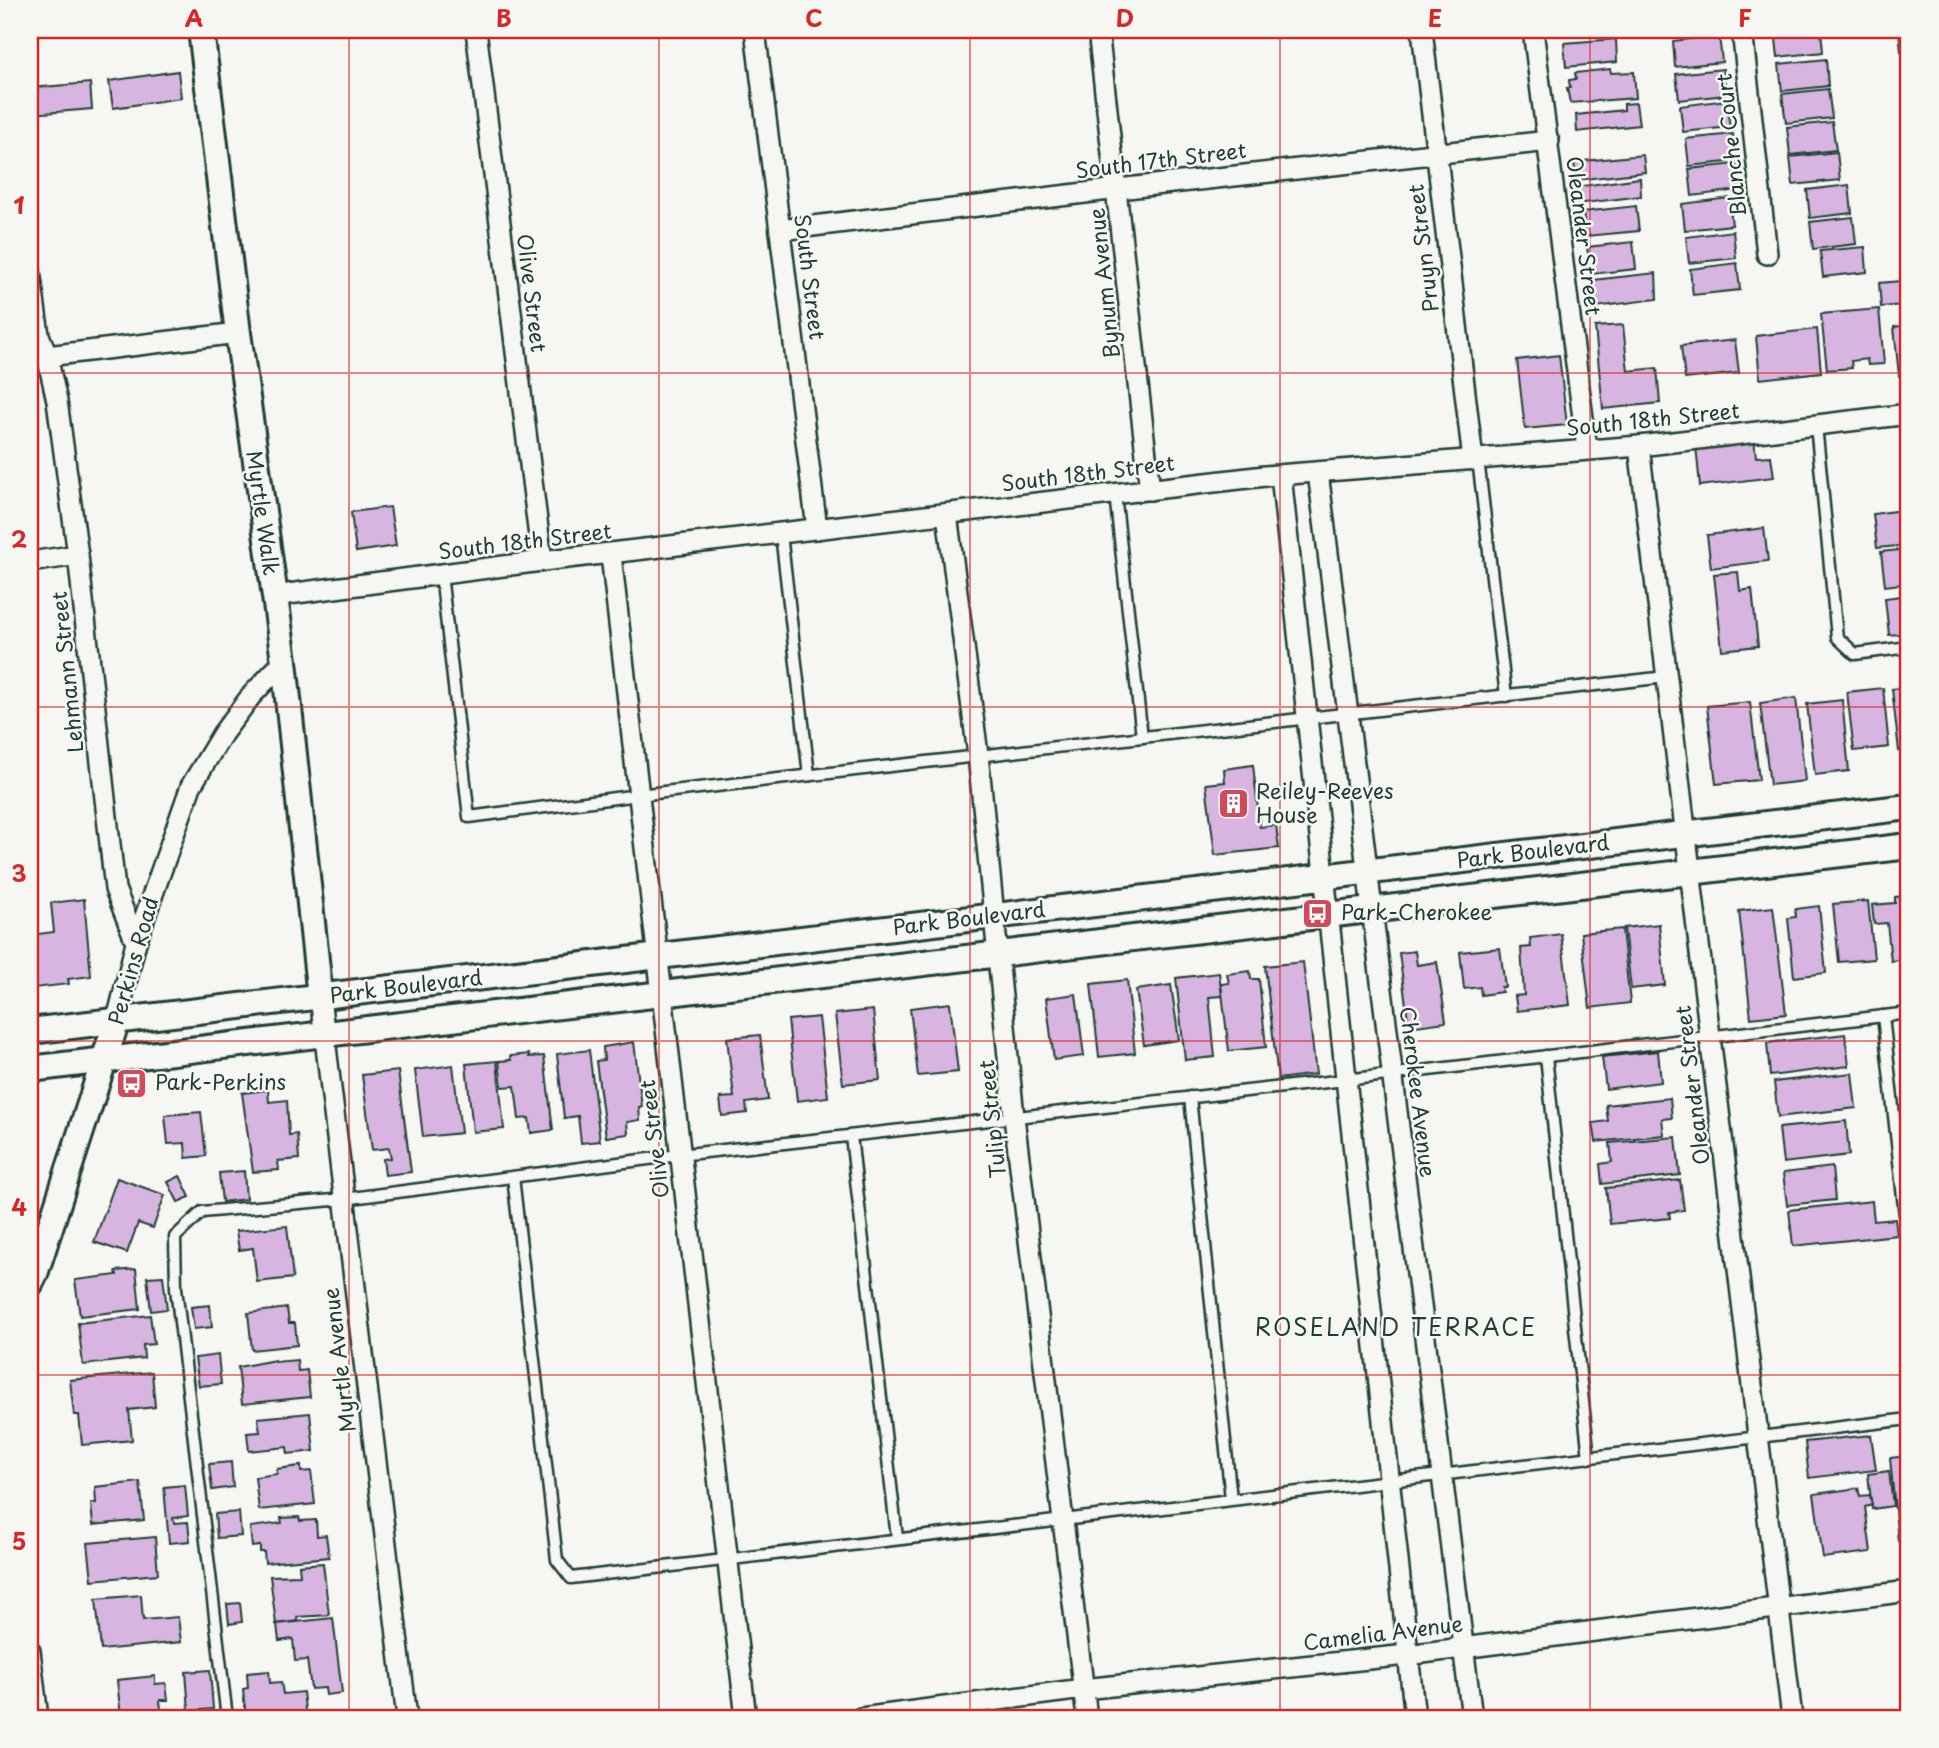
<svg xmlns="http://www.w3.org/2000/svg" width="1939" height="1748" viewBox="0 0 1939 1748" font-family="'Playpen Sans',sans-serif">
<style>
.building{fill:#d7b5e0;stroke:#1f3d34;stroke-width:2}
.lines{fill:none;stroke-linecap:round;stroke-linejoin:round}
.service-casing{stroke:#1f3d34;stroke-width:15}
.minor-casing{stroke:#1f3d34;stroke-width:24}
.tertiary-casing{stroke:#1f3d34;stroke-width:30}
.service{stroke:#f6f6f2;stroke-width:10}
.minor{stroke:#f6f6f2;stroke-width:19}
.tertiary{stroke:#f6f6f2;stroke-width:24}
.grid{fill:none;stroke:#d62828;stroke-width:2;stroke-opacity:0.55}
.labels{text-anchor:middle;stroke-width:5;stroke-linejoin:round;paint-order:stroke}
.street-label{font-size:21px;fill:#1f3d34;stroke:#f6f6f2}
.poi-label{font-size:21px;fill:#1f3d34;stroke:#f6f6f2;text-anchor:start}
.neighbourhood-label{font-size:23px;letter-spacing:2px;fill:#1f3d34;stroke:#f6f6f2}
.neatline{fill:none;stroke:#d62828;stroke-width:2.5}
.grid-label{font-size:23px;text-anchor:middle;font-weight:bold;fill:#d62828}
</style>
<rect width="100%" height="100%" fill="#f6f6f2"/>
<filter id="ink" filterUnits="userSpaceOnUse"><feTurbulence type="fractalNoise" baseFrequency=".0143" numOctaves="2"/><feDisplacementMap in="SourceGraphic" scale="14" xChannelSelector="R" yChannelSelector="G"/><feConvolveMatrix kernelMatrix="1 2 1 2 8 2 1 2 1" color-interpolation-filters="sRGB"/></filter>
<g filter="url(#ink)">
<g class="building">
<polygon points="1672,30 1719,30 1720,31 1673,36"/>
<polygon points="1775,30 1821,30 1823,52 1778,57"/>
<polygon points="1899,30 1909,30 1909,51 1901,52"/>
<polygon points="1719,35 1722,62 1675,67 1673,41"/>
<polygon points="1616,39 1617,62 1566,67 1564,43"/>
<polygon points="1826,59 1828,86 1782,91 1779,64"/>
<polygon points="1610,69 1611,73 1634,72 1636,98 1570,103 1567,88 1570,88 1569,80 1576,79 1575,73"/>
<polygon points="1723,69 1726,95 1679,100 1676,74"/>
<polygon points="178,71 181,98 113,108 109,81"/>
<polygon points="90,83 92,109 32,114 30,88"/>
<polygon points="1909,85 1909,115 1907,115 1904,86"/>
<polygon points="1828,89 1832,118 1786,123 1782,94"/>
<polygon points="1726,100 1730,127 1683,132 1680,106"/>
<polygon points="1636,103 1639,125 1577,132 1576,115 1624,110 1624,104"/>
<polygon points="1832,122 1836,150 1790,155 1787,127"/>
<polygon points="1733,134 1736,161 1689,166 1686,139"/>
<polygon points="1837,152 1840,180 1793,185 1790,157"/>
<polygon points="1643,155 1645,172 1576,180 1574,162"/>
<polygon points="1736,164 1739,190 1692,196 1689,169"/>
<polygon points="1640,178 1641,196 1577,204 1575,187"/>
<polygon points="1849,185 1852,213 1810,218 1807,190"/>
<polygon points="1729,198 1732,225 1685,230 1682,204"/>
<polygon points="1636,206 1639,231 1586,236 1583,212"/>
<polygon points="1853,217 1856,244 1813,249 1810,222"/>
<polygon points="1733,231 1736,258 1689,263 1686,237"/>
<polygon points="1633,242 1636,269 1591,274 1587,247"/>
<polygon points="1865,247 1867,272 1823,277 1820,251"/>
<polygon points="1737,263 1740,290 1693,295 1690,269"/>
<polygon points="1656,273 1657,299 1596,307 1593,280"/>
<polygon points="1901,281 1903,305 1881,307 1879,283"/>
<polygon points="1879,309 1884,364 1868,365 1867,359 1851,361 1852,368 1827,370 1821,314"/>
<polygon points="1623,325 1628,371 1657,368 1660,403 1603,409 1595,327"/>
<polygon points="1909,325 1909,375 1899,376 1894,327"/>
<polygon points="1817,329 1821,372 1760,379 1756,336"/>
<polygon points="1735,340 1739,373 1685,379 1681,346"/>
<polygon points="1559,355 1567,425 1525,429 1517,360"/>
<polygon points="1754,439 1756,457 1771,456 1774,477 1700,486 1696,446"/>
<polygon points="390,507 396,546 356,552 351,512"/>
<polygon points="1909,509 1909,545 1877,548 1873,514"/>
<polygon points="1764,528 1768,561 1711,568 1707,535"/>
<polygon points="1909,549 1909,583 1885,586 1881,552"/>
<polygon points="1738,572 1740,591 1752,589 1758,646 1722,650 1714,574"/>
<polygon points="1909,595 1909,633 1889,635 1885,598"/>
<polygon points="1909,687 1909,749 1899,751 1892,689"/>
<polygon points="1883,688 1889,747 1854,751 1847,692"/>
<polygon points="1796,698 1805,781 1770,785 1760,703"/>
<polygon points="1842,700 1849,771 1815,775 1807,704"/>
<polygon points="1750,702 1759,780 1716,784 1707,706"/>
<polygon points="1253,765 1260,827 1276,825 1279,848 1215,855 1206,784 1225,782 1224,769"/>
<polygon points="1906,896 1906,899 1909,899 1909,959 1891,961 1887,923 1874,924 1872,905 1895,903 1895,897"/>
<polygon points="84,899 91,976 68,979 69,984 34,988 30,935 54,932 51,903"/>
<polygon points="1868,901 1874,959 1839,962 1833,904"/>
<polygon points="1819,906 1826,973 1794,977 1788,918 1796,917 1795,909"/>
<polygon points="1773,907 1786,1014 1751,1018 1739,911"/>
<polygon points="1659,924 1665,985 1631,989 1624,928"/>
<polygon points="1622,929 1630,1003 1590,1008 1581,933"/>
<polygon points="1561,934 1570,1005 1517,1011 1515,996 1524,995 1521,948 1531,947 1530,938"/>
<polygon points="1500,948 1505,987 1501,987 1502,992 1481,995 1480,987 1464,989 1460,952"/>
<polygon points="1415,951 1417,965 1437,962 1446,1022 1409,1027 1399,953"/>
<polygon points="1303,962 1316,1074 1278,1079 1265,966"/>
<polygon points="1250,971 1251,979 1259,979 1266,1047 1229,1051 1221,984 1229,983 1227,974"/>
<polygon points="1219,973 1222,996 1209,997 1215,1057 1185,1060 1176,978"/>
<polygon points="1127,980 1135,1053 1099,1057 1091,984"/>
<polygon points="1171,985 1179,1040 1144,1045 1136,990"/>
<polygon points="1076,994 1084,1056 1054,1060 1046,998"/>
<polygon points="950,1003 958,1072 918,1076 910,1008"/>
<polygon points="873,1010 880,1080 843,1084 835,1014"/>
<polygon points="819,1017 828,1097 797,1101 788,1020"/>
<polygon points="1845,1034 1849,1066 1770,1076 1767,1043"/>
<polygon points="760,1035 768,1100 746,1103 747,1113 722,1116 720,1098 734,1097 727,1038"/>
<polygon points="634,1042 642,1107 639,1107 640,1120 627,1122 628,1134 606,1137 596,1061 604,1060 603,1047"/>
<polygon points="589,1050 600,1141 581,1143 578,1116 564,1118 557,1054"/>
<polygon points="1658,1051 1661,1082 1606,1089 1602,1057"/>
<polygon points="529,1054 529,1057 544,1056 553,1130 531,1133 529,1118 519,1119 515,1086 502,1087 499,1061 511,1060 510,1056"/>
<polygon points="497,1061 504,1129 473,1132 466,1064"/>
<polygon points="453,1065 461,1133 423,1137 415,1070"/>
<polygon points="398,1071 411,1172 385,1175 383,1159 391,1158 389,1148 372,1150 362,1075"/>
<polygon points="1852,1073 1856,1108 1778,1117 1774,1082"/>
<polygon points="268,1090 269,1102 287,1100 289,1135 297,1134 299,1159 278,1161 279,1170 253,1172 242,1093"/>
<polygon points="1670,1098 1672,1118 1662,1119 1664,1135 1596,1142 1593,1123 1608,1121 1606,1105"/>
<polygon points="33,1112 37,1157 30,1157 30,1113"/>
<polygon points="201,1112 206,1156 186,1158 185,1143 168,1144 165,1115"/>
<polygon points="1846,1121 1849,1155 1783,1163 1779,1128"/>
<polygon points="1676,1137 1680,1175 1602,1184 1600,1164 1612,1162 1610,1143"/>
<polygon points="1832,1167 1835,1200 1787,1205 1783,1173"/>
<polygon points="244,1171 246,1199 222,1202 219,1173"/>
<polygon points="180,1176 190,1197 178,1202 168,1182"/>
<polygon points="117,1178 165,1195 153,1228 138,1223 127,1253 94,1242"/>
<polygon points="1680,1180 1684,1210 1669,1212 1670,1218 1610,1224 1606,1188"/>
<polygon points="1872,1201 1874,1221 1895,1219 1897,1235 1793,1246 1789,1210"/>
<polygon points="287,1226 293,1278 257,1282 253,1248 239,1250 236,1231"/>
<polygon points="136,1269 140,1309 80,1316 75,1280 117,1275 116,1271"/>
<polygon points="163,1276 167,1309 151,1311 147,1277"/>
<polygon points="210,1305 212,1327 194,1329 191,1307"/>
<polygon points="287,1308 289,1323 295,1323 297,1345 252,1350 248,1313"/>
<polygon points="150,1315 154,1344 143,1345 144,1358 83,1365 78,1323"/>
<polygon points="218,1355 221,1384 199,1386 195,1358"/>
<polygon points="275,1360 275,1362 297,1360 298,1371 307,1370 310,1397 242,1404 238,1367"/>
<polygon points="152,1372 155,1407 129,1410 132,1440 82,1445 79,1415 74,1415 70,1380"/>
<polygon points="310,1413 314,1451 288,1454 287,1447 249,1451 247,1433 260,1432 258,1418"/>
<polygon points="1871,1435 1876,1470 1809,1478 1805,1442"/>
<polygon points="1908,1456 1909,1540 1898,1541 1890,1458"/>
<polygon points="231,1462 233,1487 212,1490 209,1464"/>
<polygon points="301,1466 301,1472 311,1471 315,1504 259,1510 255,1477 277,1474 277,1469"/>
<polygon points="1889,1471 1893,1506 1872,1509 1868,1474"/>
<polygon points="140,1482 144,1520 93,1525 91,1503 96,1503 95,1487"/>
<polygon points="185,1485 188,1516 173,1518 174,1523 188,1522 190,1541 169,1543 164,1487"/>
<polygon points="1858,1488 1860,1496 1870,1495 1872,1505 1865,1507 1871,1552 1823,1558 1814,1494"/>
<polygon points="239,1512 241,1536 217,1538 215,1514"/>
<polygon points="299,1517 300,1521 316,1520 317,1536 326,1535 329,1557 265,1563 264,1552 260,1552 260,1546 252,1547 250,1527 282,1523 281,1518"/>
<polygon points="155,1537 158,1574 92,1580 88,1543"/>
<polygon points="323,1563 329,1615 297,1617 298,1621 276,1624 270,1576 300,1575 299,1565"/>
<polygon points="141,1595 143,1620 178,1617 181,1642 101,1650 96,1599"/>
<polygon points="240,1603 242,1622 229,1624 227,1604"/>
<polygon points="333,1618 342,1693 326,1695 325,1688 311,1689 307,1660 295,1661 293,1639 279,1641 277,1624"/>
<polygon points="210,1670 213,1709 189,1711 186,1672"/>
<polygon points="269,1671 270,1683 281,1682 283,1694 303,1692 306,1718 246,1718 243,1689 248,1688 247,1673"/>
<polygon points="155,1676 155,1684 166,1683 168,1700 160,1700 162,1718 121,1718 117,1680"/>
</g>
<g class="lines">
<defs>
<g id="service">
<polyline points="1816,425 1837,637 1855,654 1909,647"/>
<polyline points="1478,459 1506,696"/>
<polyline points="1115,494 1142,737"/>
<polyline points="781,534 809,775"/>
<polyline points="441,574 469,817 638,795 1666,677"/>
<polyline points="1883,1016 1909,1252"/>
<polyline points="1546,1056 1589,1458"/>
<polyline points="1190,1097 1231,1499"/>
<polyline points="851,1136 897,1538"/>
<path d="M513 1177 557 1560 571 1578C1017 1524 1463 1475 1909 1419"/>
<polyline points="227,1718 176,1288 175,1237 202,1212 344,1199 679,1155 1345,1080 1909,1013"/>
</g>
<g id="minor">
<polyline points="476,30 542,561"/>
<polyline points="755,30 817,529"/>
<polyline points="1098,30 1150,490"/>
<polyline points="1422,30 1473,460"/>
<polyline points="1533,30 1587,449"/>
<polyline points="1742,30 1767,254"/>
<polyline points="780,230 1118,189 1549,141"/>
<polyline points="30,271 39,335 47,356 57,401 78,555 115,889 136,942"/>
<polyline points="47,356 238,333"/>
<polyline points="1639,446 1792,1718"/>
<polyline points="1318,472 1472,1718"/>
<polyline points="1281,475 1415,1718"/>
<polyline points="947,514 978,755 1014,1117 1087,1718"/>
<polyline points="611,555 746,1718"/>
<polyline points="30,562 78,555"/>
<polyline points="273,596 542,561 1265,476 1639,446 1909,414"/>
<polyline points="320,997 407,1718"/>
<polyline points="117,1020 136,942 191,786 223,733 251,696 284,661"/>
<polyline points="30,1651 38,1718"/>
<polyline points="861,1718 1083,1689 1407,1655 1909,1591"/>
</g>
<g id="tertiary">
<polyline points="201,30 238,333 284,661 320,997"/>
<polyline points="30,1031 1909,807"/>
<polyline points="30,1069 1909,846"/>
<polyline points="30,1284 35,1274 117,1020"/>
</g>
</defs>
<use href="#service" class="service-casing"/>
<use href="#minor" class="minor-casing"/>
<use href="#tertiary" class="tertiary-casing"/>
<use href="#service" class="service"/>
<use href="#minor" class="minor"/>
<use href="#tertiary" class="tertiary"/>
</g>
</g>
<path class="grid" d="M349 30V1718M659 30V1718M970 30V1718M1280 30V1718M1590 30V1718M30 373H1909M30 707H1909M30 1041H1909M30 1375H1909"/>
<defs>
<symbol id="building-square" viewBox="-11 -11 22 22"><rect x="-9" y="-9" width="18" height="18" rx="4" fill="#d1495b" stroke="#f6f6f2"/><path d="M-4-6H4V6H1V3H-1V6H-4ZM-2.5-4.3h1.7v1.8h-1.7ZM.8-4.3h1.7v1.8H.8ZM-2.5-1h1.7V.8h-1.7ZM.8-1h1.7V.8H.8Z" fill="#fff"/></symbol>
<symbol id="bus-square" viewBox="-11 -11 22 22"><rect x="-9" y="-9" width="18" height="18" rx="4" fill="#d1495b" stroke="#f6f6f2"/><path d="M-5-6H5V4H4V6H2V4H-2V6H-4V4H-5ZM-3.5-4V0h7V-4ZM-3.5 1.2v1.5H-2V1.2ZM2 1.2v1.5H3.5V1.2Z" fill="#fff"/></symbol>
</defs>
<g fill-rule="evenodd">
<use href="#building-square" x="1216" y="786" width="35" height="35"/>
<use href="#bus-square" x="1300" y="896" width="35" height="35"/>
<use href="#bus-square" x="114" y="1066" width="35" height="35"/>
</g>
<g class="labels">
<g class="street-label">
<text transform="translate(1732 145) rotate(-96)" y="7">Blanche Court</text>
<text transform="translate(1161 161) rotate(-7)" y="7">South 17th Street</text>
<text transform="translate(1583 236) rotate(83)" y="7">Oleander Street</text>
<text transform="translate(1424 248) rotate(-97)" y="7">Pruyn Street</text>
<text transform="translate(809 277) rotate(83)" y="7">South Street</text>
<text transform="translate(1105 283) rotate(-96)" y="7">Bynum Avenue</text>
<text transform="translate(531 293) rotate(83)" y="7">Olive Street</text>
<text transform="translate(1653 420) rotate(-6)" y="7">South 18th Street</text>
<text transform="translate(1088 474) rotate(-7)" y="7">South 18th Street</text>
<text transform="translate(262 513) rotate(82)" y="7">Myrtle Walk</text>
<text transform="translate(525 542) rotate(-7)" y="7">South 18th Street</text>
<text transform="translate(68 672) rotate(-96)" y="7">Lehmann Street</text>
<text transform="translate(1533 852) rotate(-7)" y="7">Park Boulevard</text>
<text transform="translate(969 919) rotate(-7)" y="7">Park Boulevard</text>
<text transform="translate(134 961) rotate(-74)" y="7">Perkins Road</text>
<text transform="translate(406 987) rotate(-7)" y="7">Park Boulevard</text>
<text transform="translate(1693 1085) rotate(-97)" y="7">Oleander Street</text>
<text transform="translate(1417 1092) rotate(83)" y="7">Cherokee Avenue</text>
<text transform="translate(993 1119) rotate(-96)" y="7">Tulip Street</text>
<text transform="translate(655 1139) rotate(-97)" y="7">Olive Street</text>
<text transform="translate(340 1360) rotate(-97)" y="7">Myrtle Avenue</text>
<text transform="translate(1383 1634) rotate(-7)" y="7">Camelia Avenue</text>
</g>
<g class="poi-label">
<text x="1256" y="799">Reiley-Reeves<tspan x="1256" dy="24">House</tspan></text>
<text x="1341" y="920">Park-Cherokee</text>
<text x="155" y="1090">Park-Perkins</text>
</g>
<g class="neighbourhood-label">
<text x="1396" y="1336">ROSELAND TERRACE</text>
</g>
</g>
<rect width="1939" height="1748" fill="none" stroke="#f6f6f2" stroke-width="77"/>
<rect x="38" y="38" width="1862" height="1672" class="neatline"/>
<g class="grid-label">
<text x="194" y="27">A</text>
<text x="504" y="27">B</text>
<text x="814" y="27">C</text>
<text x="1125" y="27">D</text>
<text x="1435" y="27">E</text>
<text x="1745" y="27">F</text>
<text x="19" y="214">1</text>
<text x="19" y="548">2</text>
<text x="19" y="882">3</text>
<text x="19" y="1216">4</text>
<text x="19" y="1550">5</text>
</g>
</svg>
